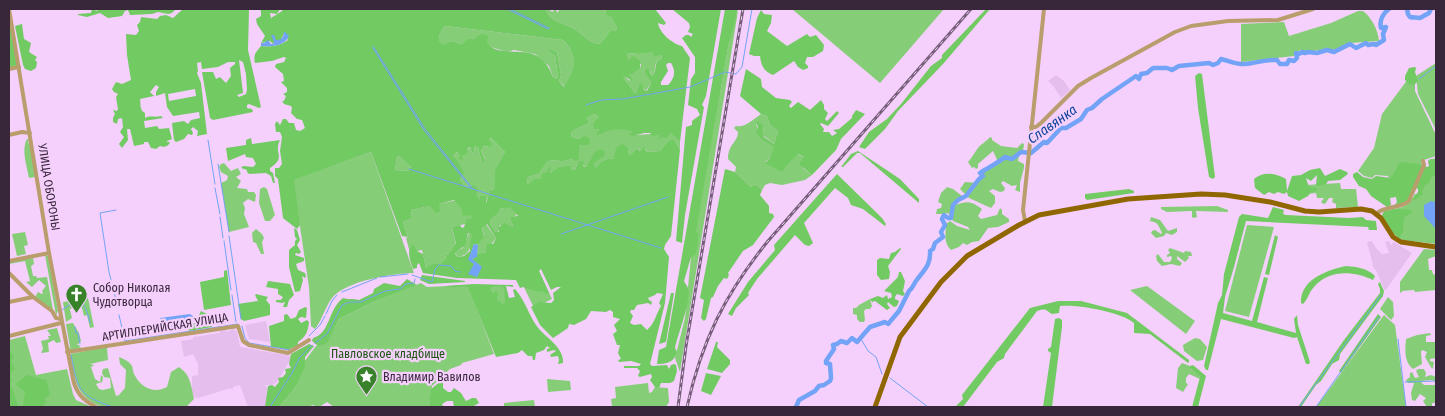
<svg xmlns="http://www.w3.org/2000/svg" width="1445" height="416" viewBox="0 0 1445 416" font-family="'Fira Sans Condensed',sans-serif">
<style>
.built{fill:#e5beed}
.green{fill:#85ce77}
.forest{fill:#72ca62;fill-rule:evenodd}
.water{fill:#73a3f6}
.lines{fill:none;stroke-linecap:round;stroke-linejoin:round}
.stream{stroke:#73a3f6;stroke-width:1}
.river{stroke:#73a3f6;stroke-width:4.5}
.minor{stroke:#ba9d6c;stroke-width:4}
.major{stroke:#906600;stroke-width:5}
.rail-casing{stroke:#765e7a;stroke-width:3}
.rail{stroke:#f5d0fc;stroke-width:1;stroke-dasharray:4;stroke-linecap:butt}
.labels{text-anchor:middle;stroke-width:4.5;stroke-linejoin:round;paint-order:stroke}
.street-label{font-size:12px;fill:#38263b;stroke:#f5d0fc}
.poi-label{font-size:12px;fill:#38263b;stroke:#f5d0fc;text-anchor:start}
.park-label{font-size:12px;fill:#1b550f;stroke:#f5d0fc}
.water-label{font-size:14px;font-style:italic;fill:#0e439c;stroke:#f5d0fc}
</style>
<rect width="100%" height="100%" fill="#f5d0fc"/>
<g class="built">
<polygon points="1056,75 1064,81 1070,90 1061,98 1054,87 1048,81"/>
<polygon points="1372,241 1376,248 1382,254 1389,253 1385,242 1389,241 1391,245 1394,242 1412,253 1385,291 1376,270 1374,269 1367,242"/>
<polygon points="266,321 270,342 249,339 245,325"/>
<polygon points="234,328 235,331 237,331 240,347 291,356 290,360 292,362 289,362 277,382 272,385 264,385 267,387 266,406 264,407 248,407 240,385 233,387 233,389 232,390 231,388 198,398 194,397 191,391 192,387 192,376 198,375 198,364 193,354 184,357 181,341 193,339 193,337 220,333 220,331 225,329 227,332"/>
</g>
<g class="green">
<path d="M545 9H549L552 12 555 9 557 11V13L560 9H606L605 15 612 16 617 28 615 31H610L600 44C586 42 584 34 573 28 562 23 550 21 545 9Z"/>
<polygon points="792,9 944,9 880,83"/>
<path d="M738 11 680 372 675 358 685 318 691 257 728 48C732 36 732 23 738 11Z"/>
<path d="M1358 11H1363C1372 18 1378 30 1379 41L1351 43 1333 50 1326 49 1307 52 1302 50 1295 52 1294 56 1241 62V24L1284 22 1289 36 1331 23Z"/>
<path d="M445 26 563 40C580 57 574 68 565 87L559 81 561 75 557 52 550 49 555 55 558 77 556 79 553 77 549 66 535 54 514 50 507 52 491 47 477 37 462 44 452 41 444 46C435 41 440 32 445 26Z"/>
<path d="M650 51 661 55 662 58 660 60 657 61C654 66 656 72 652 76L650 71 645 70 644 72C646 77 649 78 651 83L646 91 643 88 635 93 623 77H625L630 81 629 74H633L640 69 641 64 629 60 627 55 629 53 639 54Z"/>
<polygon points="1436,63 1436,130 1418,94 1416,76"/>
<polygon points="1411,75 1415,79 1415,91 1436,135 1436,156 1421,161 1422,165 1414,185 1389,182 1388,176 1375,175 1372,178 1364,176 1358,171 1374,148 1382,114"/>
<path d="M594 114 599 117 600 129 599 135C604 129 623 128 630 130 632 131 634 133 635 135L666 133 662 137 670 133 680 142V150L675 141 667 142 660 151 647 152 646 149 641 151 637 148 630 155 628 151 630 149 625 147 614 158C606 159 601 161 596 167H593V155L586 167 578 162 575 170 571 169 572 167 551 173 547 172 541 179 528 184 527 183 528 177 539 174 548 161 557 160 561 162 572 159 578 154 579 145 581 144 580 139 572 137 571 133 574 130 589 123 587 118Z"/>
<path d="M761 114 767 116 770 125 778 131 774 144 764 136 763 125 756 124 762 140 775 147 770 158 765 162C781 163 787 167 797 154L804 157 803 168 812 175 805 180 782 185 770 183 765 185 762 190 755 184 751 187 735 172 736 167 728 159C728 144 738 142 738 132L734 128 736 126C745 128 754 119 761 114Z"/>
<path d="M990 137 992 138V140L1001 146 1017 148 1022 143 1024 144 1023 152 1019 155 1018 161 1024 164V168L1020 183V192L1015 190 1017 185 1012 186 1003 181 1001 183 1005 188 1004 191 1000 192 993 189 989 191 995 196V203L991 208 969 198 960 189 965 182 977 183 981 175V171C985 166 992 166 998 162L993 151 978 164V168L976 169 974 167 972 168 968 162C972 158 974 153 978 148 981 144 986 142 990 137Z"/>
<polygon points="491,138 505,152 495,169 495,189 492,189 485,203 481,198 479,199 470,187 464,185 460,180 463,175 453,156 457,152 462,156 470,147 473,154 475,153 474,147 475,146 478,148 482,162 485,159 481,150 482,146 490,147 489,139"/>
<path d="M27 139H29L28 143 30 144 35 177 29 178C27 166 21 150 27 139Z"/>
<path d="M371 152 414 273C394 273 345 281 332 298 325 307 322 320 315 329L311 326 309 287 293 180Z"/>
<polygon points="399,156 411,167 408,171 395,170 397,157"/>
<path d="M1436 158V244L1402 240 1396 236 1382 214C1396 204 1404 214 1415 194H1417L1430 166 1428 160Z"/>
<polygon points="224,163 231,171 238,168 241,174 236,177 241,181 237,188 247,189 248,192 254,192 256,195 255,202 248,199 243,203 245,208 244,214 249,227 229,232 221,183 227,180 228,176 221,172 219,167 221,164"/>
<polygon points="1340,183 1341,189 1356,189 1358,207 1336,208 1336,204 1332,202 1333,198 1329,198 1325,204 1322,203 1321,202 1324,198 1317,198 1316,193 1307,194 1306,185"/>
<polygon points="264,187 267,189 275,215 270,221 265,221 259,203 260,189"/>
<path d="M947 187 953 189 962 196V198L954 203 956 205C967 200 973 202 982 209L978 216 981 219 997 215 1000 208 1002 210V214L1009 219V222L998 227 988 228 979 241 972 242 967 245 963 243 959 247 951 250C943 242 946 234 946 224L950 221 957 226 970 230 968 227 953 221 951 215 947 213 941 214H936L937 209 941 208 942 204 938 202 941 193Z"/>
<path d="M471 197 479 221 452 227 457 250 463 248 469 233 471 234C472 246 470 255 458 257L455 253 445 255 447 264 426 268 422 250 410 253 406 238 408 237 403 222 412 218 411 210Z"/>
<polygon points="509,206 518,214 510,219 513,226 512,228 500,225 498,232 496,232 490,224 491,219 499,213 501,208 505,209"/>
<polygon points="1217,206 1228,210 1228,212 1196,211 1197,217 1194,218 1192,217 1192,211 1167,212 1161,209 1161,207"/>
<path d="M1151 217 1160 220 1168 231 1177 228V232L1172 235 1166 233 1164 236 1156 238 1151 233 1152 231 1155 230 1161 234 1162 233C1158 225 1159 223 1150 221Z"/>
<polygon points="486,224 496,238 486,252 477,254 478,245 484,236 482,227"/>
<polygon points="1247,225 1274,227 1249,317 1225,311"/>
<polygon points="256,229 262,234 264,238 262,242 264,254 261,254 256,243 253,242 252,233"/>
<polygon points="25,232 28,245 24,246 26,254 17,256 12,234"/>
<polygon points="1170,248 1184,253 1185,251 1191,252 1192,256 1188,256 1189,258 1185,262 1177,256 1177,259 1182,263 1180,266 1171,264 1162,266 1157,261 1156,256 1158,254 1164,262 1170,262 1172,258 1171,256 1167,257 1167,255 1170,253 1168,250"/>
<polygon points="1424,249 1436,250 1436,256 1428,259 1429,270 1432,270 1433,274 1436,275 1436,290 1415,292 1414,290 1402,291 1402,293 1400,292 1400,282"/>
<polygon points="45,255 48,256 58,311 56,315"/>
<polygon points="33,258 34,264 31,266 33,276 36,276 37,278 47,277 53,310 35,297 38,292 42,294 43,293 42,291 46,286 39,280 32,287 26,282 30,281 25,261 9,264 9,262"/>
<polygon points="538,269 552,299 534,308 520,279"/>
<polygon points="421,283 427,287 468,285 494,354 462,363 461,365 450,369 432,386 429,407 334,407 327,402 319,407 312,405 310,407 279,407 295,388 304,362 316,346 327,342 339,319 373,302"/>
<polygon points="503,285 508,303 495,307 487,287"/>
<polygon points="1147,286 1195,321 1186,334 1130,290"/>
<polygon points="1388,297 1393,302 1394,316 1391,320 1380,309"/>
<polygon points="88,298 94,327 90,328 87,315 84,316 82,308 79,306 78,302 74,303 75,306 70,309 69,306 72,318 66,322 63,302"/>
<polygon points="870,299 872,306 870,309 866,309 864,311 865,320 864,322 860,322 857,319 857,315 853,314 853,308 856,308 859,305"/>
<polygon points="1384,315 1395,325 1406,407 1316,407"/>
<polygon points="73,323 79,333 81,341 77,345 80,345 79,346 81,348 70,350 68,348 72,347 70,347 66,324"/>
<polygon points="57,328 61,342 56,343 54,340 48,343 49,352 41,353 43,349 41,341 49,339 48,336 51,336 47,330"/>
<path d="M1430 333 1431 335 1426 336V342H1436V358L1430 359V361L1434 362 1433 368 1432 369 1425 357 1427 352 1422 350 1421 352 1422 364 1413 369C1404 362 1405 350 1406 339L1417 335Z"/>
<polygon points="25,336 36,375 67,369 73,394 76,400 92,407 9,407 9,340"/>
<polygon points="1195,338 1200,339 1207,347 1203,360 1197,361 1184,351 1183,345"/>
<path d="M107 347 108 360 90 364 94 365 91 367 95 379 100 382 101 375 103 377 102 382 96 384 99 389 103 390 111 388 110 378 104 377 102 373 103 369 108 368 116 396 119 395 125 388 126 370 120 364 119 357C124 359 129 361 132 366 133 369 133 372 134 374 141 388 154 394 167 387L171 372 179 367C191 375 191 386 194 399L186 407H102C75 396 75 380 70 354Z"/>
<polygon points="1182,363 1190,366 1190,368 1200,377 1200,379 1189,374 1186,378 1186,383 1188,384 1183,392 1176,388 1178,368"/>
<polygon points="1418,369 1424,369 1426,373 1425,377 1431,375 1436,377 1436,383 1433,380 1420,381 1424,385 1436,385 1436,403 1432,403 1432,407 1427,407 1423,401 1426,398 1420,394 1415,401 1412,400 1411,393 1414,383 1408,383 1406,380 1410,377 1410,373 1412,372 1415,378 1419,377 1416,371"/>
<polygon points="547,379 570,381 571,390 548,392"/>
<polygon points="648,383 649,393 652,392 655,387 668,388 669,402 666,407 606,407 612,406 611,399 616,398 615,387"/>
<polygon points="534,400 535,407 504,407 504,403"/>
</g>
<g class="forest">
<polygon points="92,9 97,11 98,9 176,9 172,13 168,14 158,12 152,14 130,15 128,10 125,11 122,16 108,18 100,13 87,17 78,15 78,14 91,13"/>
<path d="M183 9H249L248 50 261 107 259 108 249 104 247 105V108L252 109 253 112 213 120 210 118 202 72H213L216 79 220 77 226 83 231 76 230 68 235 64V62H228L218 67 202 69 201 62 197 63 198 71 197 73 201 83 207 134 197 136 198 131 193 127 191 129 193 133 192 135 188 134 184 139 176 142 174 140 172 123 184 121 188 124 191 120 200 118 199 112 173 116 167 107 165 93 156 96V92L159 87 156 85 150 92 154 96 140 99C141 104 139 110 145 113V118C150 115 155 118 161 116L163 118 144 121 145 128 157 126 159 129 169 128 172 139 167 141V142H170C169 146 164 148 160 146L156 149 151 148 148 142H144V144L134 146 130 129H127L128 140 122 148 119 144 124 137 120 132 123 127 122 118 118 119 117 124 113 122V118L115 114 113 110 117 111 118 109 116 97 118 94 114 92 112 89 116 82 122 84 131 80 127 55 126 34 136 35 139 31 137 25 140 22 141 17 157 19 160 16 166 15 173 18ZM239 60 243 62 246 74 247 90 246 94 239 97 237 95 243 93ZM195 89 196 96 169 101 168 94Z"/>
<path d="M259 9H280L277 14 270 13 271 18 282 11 283 9H545C550 21 562 23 573 28 584 34 586 42 600 44L610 31H615L617 28 612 17 605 15 606 9H655L666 23 664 25 658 23C659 32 672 44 682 46L690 58 680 142 670 133 667 138 662 137 658 140 660 134 665 133C660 133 657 136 652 136L650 133H644L632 136 629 134 632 131C620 128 607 129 597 136V133L600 129H594L593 124 599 117 594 114 587 118 589 123 574 130 571 133 572 137 580 139 584 136 589 138 590 141 589 145H579V159L576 161 572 159 561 162 557 160 548 161 539 174 528 177 527 183 528 184 535 179H541L542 174 547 172 549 167H551L549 172 551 173C557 167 563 166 572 166L571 169 575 170 578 162 583 161 584 162 583 166 586 167C591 160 593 148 603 150L605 152 604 156 594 163V166L596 167C601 161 605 159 614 158L616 148 622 144 630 149 628 151 630 155 637 148 640 151 644 147 647 152 660 151 667 142 672 140 675 141 680 150 671 236 665 245 664 249 669 257 665 303 650 364 652 366 667 365 669 369 671 365 674 364 676 365 677 371 674 381 670 383H661L659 388 655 387 650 380 652 377 651 374 640 377 638 376 640 371 637 368H624V366H639L641 364 631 361 619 362 618 360 621 359 618 353 620 345H617L613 334 617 331 614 325 620 319 613 317V312L610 310 606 312 591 311 586 319 574 325 569 324 568 328 553 338 540 325 531 307 539 302 551 303 554 300 553 293 561 287H557L551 290 541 269 539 271 549 293 546 294 543 291 539 292 523 287 520 288 516 280 457 278 423 273 419 263 417 265V268L413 269C410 259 406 252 413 244L417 251 423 254 426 268 433 264H441L446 259 445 255 449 254 456 244 452 227 460 225 462 228 464 227 467 219H471L472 217 471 215 463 216 461 208 454 200 439 204 440 211 436 213 430 206 411 210 412 218 403 222 408 237 402 236 371 152 294 180 300 225 297 229 283 218 278 179 275 176V168H279L282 164 280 151 282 137 280 132H276L275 124 277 121 280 125 283 119H286L289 123H294L296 130 300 131 305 128 302 120 297 119 291 113 292 108 291 106 284 104 282 101H284L286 96 283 94 287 92V88L281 82 284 81 283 74 275 67 276 64 284 62 286 58 284 57 272 61 255 63C253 55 256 52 261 46 271 47 280 46 288 40L284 33 281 40 274 42 273 44 270 41 261 43 265 36 257 24 256 19 261 16V11ZM445 26 563 40C579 56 575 68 564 87L559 81 561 75 557 52 550 49 549 51 555 55 558 77 556 79 553 77C538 35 503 63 487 43L488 36C480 32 480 36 473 39H468L462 44 452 41 444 45C435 41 440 32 445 26ZM650 52H653L654 57 658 55H661L662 58 660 60 657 61C655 66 656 72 652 76L648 68 645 70 644 72C646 77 649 78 651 83L647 91 644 90 642 84 640 83 637 92 635 93 623 77H625L633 81 629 74H633L640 69V61L634 56 629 60 627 55 629 53 639 54ZM668 63H671C676 71 675 78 668 85H661V82L668 71 666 65ZM491 138 505 152 495 169V188L490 191 486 203V196H481L479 199 476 194 478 190 475 185 470 187 464 185 460 180 464 173 459 163 453 156 457 152 460 155 459 159 463 160 462 156 467 153 468 148 470 147 473 154 475 153 474 147 475 146 478 148 482 162H484L485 160 481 150 483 146 490 147 492 145 489 139ZM399 156 411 167 408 171 395 170 397 157ZM509 207 518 215 517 216 511 217 510 219 513 226 512 227 504 223 498 228 499 232H496L490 224 491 219 499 213 501 208 505 209ZM487 224 496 238 493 244H487L486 252 477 254 476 257 471 259 482 267 469 259 474 244 478 245 484 237 482 228ZM468 233 471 234C472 239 469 245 470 251L464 256 458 257 455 254 456 251 465 246ZM657 293 663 294 659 303 661 306C656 314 655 323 647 330L641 324 634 325 630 323 633 316 630 312 631 310H634L637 305 648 303 651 305 652 302 649 300 648 298 655 295Z"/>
<polygon points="672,9 721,9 706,96 702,105 704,107 685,215 682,243 676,241 686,127 692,125 692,121 700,115 697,109 688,105 691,79 695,73 695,57 682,38 686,35 689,35 691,37 693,34 688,32 690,27 689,23"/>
<path d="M725 9H738C734 22 732 35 728 48L696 232 699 234 696 254 691 257 684 281C685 283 687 286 688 288 691 303 678 333 675 348L677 352C674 362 668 364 657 364L659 350 666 347Z"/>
<polygon points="986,9 990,9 943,64 898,111 885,129 865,149 859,147 869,132 887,119 901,104 931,66 942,58 942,55"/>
<path d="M761 10 764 14 772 15 771 23 767 31 787 46 807 34 810 37 816 35 824 45 823 51 813 57H807L805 63 808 66V68L803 70 798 67 794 61 773 75C764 71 761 66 760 56H754L749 54 757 18Z"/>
<polygon points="9,16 17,66 9,68"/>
<polygon points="22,24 24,39 31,43 29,52 37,57 35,60 37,62 36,68 31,71 25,69 23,65 15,26"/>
<polygon points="1415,67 1416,68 1415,72 1418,81 1414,85 1409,84 1405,80 1405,76 1409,68"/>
<path d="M746 69 761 79 762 87 776 98 790 100 792 102 789 106 791 108 798 102 810 110 821 100 824 105V109L828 113 825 119 827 121 837 111 839 113 828 126 821 123 820 124 824 129 823 132H829L832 136 837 133 833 130 839 129 852 118V116L856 110 865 114 841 139 836 150 812 175 799 164 804 157 798 154C792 161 786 164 782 172L765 163 770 158 774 147 762 140 756 133 758 128 756 121 763 125 764 137 774 144 778 131 770 125 767 116 761 114 740 96Z"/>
<polygon points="1199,73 1202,74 1215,177 1213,179 1209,177 1198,108 1195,76"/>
<path d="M251 138 252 144 280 140C273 154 287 157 270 168V171L273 173 275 183H273L271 176 266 173 249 174 247 172V170L241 168 243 166 253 167 256 164 253 158 246 157 245 154 228 161 226 148 246 145V140Z"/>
<polygon points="858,151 900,179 919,199 919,203 860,153 857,153 843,167 841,167 851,154"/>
<polygon points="1431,159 1435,160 1436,162 1436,178 1435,175 1431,177 1429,183 1425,185 1422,191 1423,194 1415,200 1412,200 1418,192 1418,189 1416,188 1408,201 1395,206 1395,204 1397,203 1396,197 1390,198 1391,205 1387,207 1371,196 1366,189 1359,186 1353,177 1353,174 1357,172 1363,177 1372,179 1376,176 1391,178 1400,162 1419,164 1427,167 1429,166 1428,162"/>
<path d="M1320 168 1325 176 1340 169 1347 172 1348 174 1340 180 1328 181 1326 184 1319 186 1316 185 1317 175 1311 181 1306 178 1309 187 1317 188V191L1311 192 1308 196 1299 201 1288 196 1287 192 1284 194 1278 192 1274 194 1269 192 1264 195 1255 188 1254 179C1263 171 1276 173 1286 179L1287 191 1292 176 1301 175 1310 170Z"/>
<polygon points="725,169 735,172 751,187 755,184 762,190 760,195 769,206 769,213 773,214 774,217 753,245 743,251 728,273 729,275 727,279 724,278 718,286 713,297 711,298 706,319 704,321 701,318 704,300 700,298"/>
<polygon points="837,174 882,218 886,224 885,226 863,209 851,205 848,198 835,188 804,223 813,243 809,246 805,245 795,235 757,279 748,293 749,295 736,308 732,316 728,314 748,282 775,250 774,245"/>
<polygon points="1129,189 1134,191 1134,193 1087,200 1085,198 1085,194"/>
<polygon points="1273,207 1284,210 1283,214 1286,215 1349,218 1363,217 1366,220 1376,221 1377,230 1369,230 1368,227 1246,221 1234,267 1225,297 1223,313 1252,321 1264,277 1268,278 1257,322 1296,333 1294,319 1297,315 1298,325 1310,362 1309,364 1306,364 1297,337 1294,338 1221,319 1208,370 1206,370 1204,366 1218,303 1222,295 1224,274 1239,217 1242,214 1268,218"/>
<polygon points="1396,209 1411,210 1412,213 1404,217 1403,232 1399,238 1393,233 1382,216 1384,211"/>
<polygon points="294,228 297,230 300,240 297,245 301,252 299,254 296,253 295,255 304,258 304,261 296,264 298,270 305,273 306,276 305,278 302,276 303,280 300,291 295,292 289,267 289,250 295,245 295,241 297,239 295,237"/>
<polygon points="1275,235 1278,237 1269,275 1265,274"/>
<polygon points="900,248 901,249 888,266 890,272 889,279 881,280 877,275 877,260 880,258 889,259 891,253 895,252"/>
<path d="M1346 266C1357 267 1367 268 1375 276L1373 280C1354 271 1329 269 1314 287 1309 292 1308 299 1303 304L1301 303C1300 279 1328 270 1346 266Z"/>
<polygon points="227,270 231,305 204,310 200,282 224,277 224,271"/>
<polygon points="899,272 901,272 905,281 903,291 905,294 903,296 897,294 895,297 895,299 899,301 897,306 894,307 888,302 887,304 890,308 887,310 875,301 872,302 870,299 878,296 883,298 887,295 888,299 892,297 891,293 884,291 898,277"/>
<polygon points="422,275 465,281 465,282 429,284 420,280"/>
<path d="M407 279 417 285 373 302 339 319 327 343 318 346 312 341 313 338C330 334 328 309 343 298 349 300 353 298 359 300L373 293 374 289 384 283 400 286Z"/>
<polygon points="268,281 290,284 294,295 289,300 287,307 283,307 285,302 282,303 276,302 276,300 281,300 283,297 278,294 278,289 266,287"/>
<polygon points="1380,282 1384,291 1383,296 1340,354 1339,360 1332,364 1321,381 1316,385 1301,407 1298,407 1344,340 1380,293 1380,289 1378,284"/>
<path d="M474 284 513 285V287L506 286 509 298 515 297 513 290 515 289C526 301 529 317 539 329 548 339 564 348 563 363L558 364 559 360 558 356 551 357 550 355 556 351 554 350 547 352V349L550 348 547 346 544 350 536 353 535 360H533L532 356H528L522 350 518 353 496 357 468 287C460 285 453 289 445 286ZM500 286 504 288 505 303 500 305 502 302 497 301 498 294 496 291 493 294 490 290 491 287Z"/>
<polygon points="671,293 674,293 666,342 659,344"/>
<polygon points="256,294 268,297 266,300 270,305 270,315 244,321 241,319 238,304 258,301 255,295"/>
<path d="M1058 301H1081L1127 313 1189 360V362L1188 363 1150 334 1134 333V323C1122 312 1077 304 1060 306L1059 313 1052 314C1045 310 1047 308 1037 311L1005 354 1004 358 997 362 963 407H955L963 399 962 395 1030 308Z"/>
<path d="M305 307 307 308 306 318 301 317 298 319 301 323 307 320 309 322C308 331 306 337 298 342V345L288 350 271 347 269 326 284 321V315L287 314 291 319 296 317 299 310Z"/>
<polygon points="201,311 207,314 212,327 189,331 188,326 195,323"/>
<polygon points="1378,314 1381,317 1341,373 1339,371"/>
<polygon points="1059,318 1062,320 1062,327 1052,407 1043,407 1051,353 1048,351 1048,349 1051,347 1055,319"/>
<polygon points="716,342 718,342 717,347 730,360 730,364 722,373 707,369"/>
<polygon points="309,344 314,346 305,357 305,366 295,388 279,407 265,407 268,386 272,385 275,387 279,382 278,378 283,377 286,373 285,369 291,368 289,364 291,354"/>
<path d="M10 352 14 356 11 362 15 369 11 372V375L10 376 12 380 10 385C15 392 15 400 19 407H9Z"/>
<polygon points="1193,365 1206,376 1198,407 1192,407 1200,377 1190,368 1190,366"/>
<polygon points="706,373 721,376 711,395 701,391"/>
<polygon points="27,375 46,380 50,394 45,399 46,402 43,406 23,407 25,392 16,384"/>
<polygon points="441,381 443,383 443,388 448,392 451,392 454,388 461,393 466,401 472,398 476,398 479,403 472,407 454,407 453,401 447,401 442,404 443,406 450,407 429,407 431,389"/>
</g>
<g class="water">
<path d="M284 32H285L289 36C285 46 271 47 261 46V43H264L268 40 271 44H273L274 42 271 35H274L276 40C282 40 283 38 284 32Z"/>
<polygon points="1431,201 1436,202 1436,229 1424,216 1424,205"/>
<polygon points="474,244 478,245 477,257 472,259 482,267 477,277 468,274 474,264 468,260"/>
<polygon points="190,314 194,317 193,322 191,323 163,329 160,327 160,318"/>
</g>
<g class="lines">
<g class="stream">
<polyline points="507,9 548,29"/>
<polyline points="510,9 549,28"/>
<polyline points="1412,17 1412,20"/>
<polyline points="373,46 425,129 473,189"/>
<polyline points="373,48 424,130 471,188"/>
<polyline points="1419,79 1436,66"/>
<polyline points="586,105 601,100 623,99 690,87 725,72 736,74 742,67 752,9"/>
<polyline points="208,140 215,184"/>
<polyline points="218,164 229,232"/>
<polyline points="409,169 661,248"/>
<polyline points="215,188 220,214"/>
<polyline points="116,210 100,213 109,272 118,308"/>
<polyline points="220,217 223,238"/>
<polyline points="561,234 668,197"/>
<polyline points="229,236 241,319"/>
<polyline points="224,241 231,290"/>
<polyline points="412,275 432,282 435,269 439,265 451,266 455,271 460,272"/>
<polyline points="380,277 408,274"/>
<polyline points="342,292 377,278"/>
<polyline points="232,295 236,322"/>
<path d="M62 310C82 295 85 302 90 323"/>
<polyline points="326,314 332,301 337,295"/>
<polyline points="119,315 125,341 238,324"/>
<polyline points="242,326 245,338 249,343 290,350"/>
<polyline points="75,327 76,333 78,333 80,344"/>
<polyline points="309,336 320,325 325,316"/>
<polyline points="861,339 868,351 876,357 882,374"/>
<polyline points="1398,339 1406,407"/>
<polyline points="315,343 327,334 342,305 350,302 361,302 385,291 400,289 406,284 414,283 415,279"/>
<path d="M71 355C78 390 78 395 113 407"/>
<polyline points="890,378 928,407"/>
<polyline points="1405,382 1436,381"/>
<polyline points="270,407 292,373 300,357 312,345"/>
<polyline points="1299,407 1381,295"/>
<polyline points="1316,407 1379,317"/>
</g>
<g class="river">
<polyline points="1407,9 1408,14 1410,17 1420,18 1429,13 1431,9"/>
<path d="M796 407 799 400 815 391 819 386 824 385 830 381 831 378 830 364 826 363V361L834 349 833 345 837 344 841 341 847 343 852 338 857 342 870 327 885 322 888 324 899 311 909 291C913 288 913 285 916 281 924 270 931 265 930 251L933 249 935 243 943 237 941 232 945 225 942 219 944 215 948 218H951L953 205 958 200 966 196 979 179 983 176 980 173C989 167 998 163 1005 157L1012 159 1021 152 1031 153 1044 142 1047 143 1061 128H1066L1081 119 1087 110 1092 108 1102 99 1136 76 1139 79 1141 74 1147 73 1153 68H1167L1172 70 1179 66 1209 63 1213 65 1218 63 1221 59C1230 61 1237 65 1245 64 1257 63 1266 59 1277 60L1280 64H1287L1289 60 1294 61 1297 58 1296 53 1299 54 1302 52 1305 53 1308 52 1317 53 1327 50 1334 52 1350 44 1356 48 1366 43 1368 45 1374 44 1376 45 1384 40 1383 34 1386 27 1381 28C1379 21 1383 13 1389 9"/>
</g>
<g class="minor">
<path d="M9 9 49 253 73 379C76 393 83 400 96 407"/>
<polyline points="9,69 19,67"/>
<polyline points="1031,127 1036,127 1042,122 1078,86 1091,78 1175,32 1191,26 1228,21 1278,20 1313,9"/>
<polyline points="9,135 22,132 30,133"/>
<path d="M1376 214C1385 205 1400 209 1409 201L1424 165 1423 161"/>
<polyline points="1025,221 1023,210 1044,9"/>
<polyline points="9,261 49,253"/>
<polyline points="9,273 33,297 52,311 56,318 61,319"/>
<polyline points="9,302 33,297"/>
<polyline points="9,336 61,323"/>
<polyline points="67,352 238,326 243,341 249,345 288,353 309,340"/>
</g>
<polyline class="major" points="875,407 900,337 941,282 967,256 1019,225 1039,215 1128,199 1201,194 1225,195 1270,202 1305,211 1319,212 1361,209 1372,211 1381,218 1393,237 1401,242 1436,247"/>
<defs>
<g id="rail">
<polyline points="678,407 686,346 743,9"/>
<path d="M687 407C702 340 725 294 768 241L971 9"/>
</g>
</defs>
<use href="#rail" class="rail-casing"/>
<use href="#rail" class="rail"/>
</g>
<defs>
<symbol id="church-pin" viewBox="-11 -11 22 30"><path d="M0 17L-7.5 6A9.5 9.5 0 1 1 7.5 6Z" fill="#38832a" stroke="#f5d0fc"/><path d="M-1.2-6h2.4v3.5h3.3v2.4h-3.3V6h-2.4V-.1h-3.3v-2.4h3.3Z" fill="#fff"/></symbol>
<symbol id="sight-pin" viewBox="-11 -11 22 30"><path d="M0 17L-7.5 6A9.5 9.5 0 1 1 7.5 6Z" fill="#38832a" stroke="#f5d0fc"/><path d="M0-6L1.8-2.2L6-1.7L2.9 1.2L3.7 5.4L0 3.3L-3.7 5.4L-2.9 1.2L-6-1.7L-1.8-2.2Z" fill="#fff"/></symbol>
</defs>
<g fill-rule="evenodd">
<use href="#church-pin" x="64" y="282" width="25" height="34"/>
<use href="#sight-pin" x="354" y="364" width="25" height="34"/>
</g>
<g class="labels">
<g class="street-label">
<text transform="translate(49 187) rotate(81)" y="4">УЛИЦА ОБОРОНЫ</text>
<text transform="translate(165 327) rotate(-9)" y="4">АРТИЛЛЕРИЙСКАЯ УЛИЦА</text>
</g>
<g class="poi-label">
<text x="93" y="292">Собор Николая<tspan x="93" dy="14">Чудотворца</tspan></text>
<text x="383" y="381">Владимир Вавилов</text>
</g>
<g class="park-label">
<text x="388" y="358">Павловское кладбище</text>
</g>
<g class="water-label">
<text transform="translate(1052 124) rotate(-35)" y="5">Славянка</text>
</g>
</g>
<rect width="1445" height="416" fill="none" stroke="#38263b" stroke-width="20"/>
</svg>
